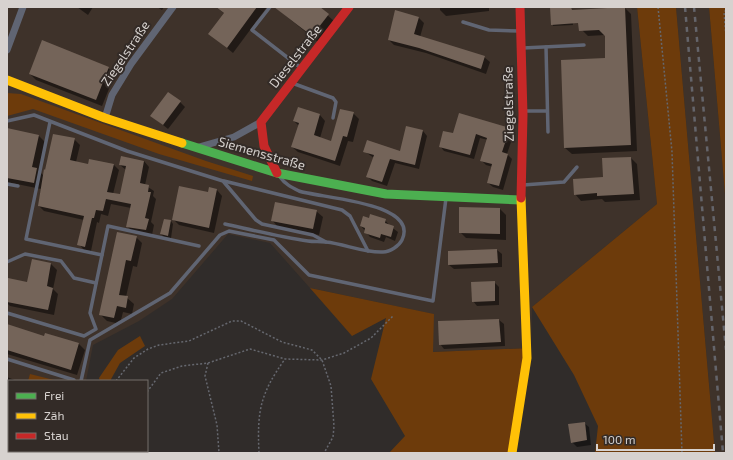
<svg xmlns="http://www.w3.org/2000/svg" width="733" height="460" viewBox="0 0 733 460" font-family="'Exo 2',sans-serif">
<style>
.built{fill:#3e322a}
.green{fill:#6d3b0b}
.shadow{fill:#0007}
.building{fill:#746459}
.lines{fill:none;stroke-linecap:round;stroke-linejoin:round}
.path{stroke:#66686f;stroke-width:1.5;stroke-dasharray:2 2;stroke-linecap:butt}
.lane{stroke:#606573;stroke-width:3.5}
.street{stroke:#606573;stroke-width:7}
.fast{stroke:#4caf50;stroke-width:9}
.slow{stroke:#ffc107;stroke-width:9}
.jam{stroke:#c62828;stroke-width:9}
.rail{stroke:#64646a;stroke-width:2.5;stroke-dasharray:5 5;stroke-linecap:butt}
.labels{text-anchor:middle;stroke-width:4;stroke-linejoin:round;paint-order:stroke}
.street-label{font-size:13px;fill:#d7d2cf;stroke:#332b27}
</style>
<rect width="100%" height="100%" fill="#302c2a"/>
<g class="built">
<polygon points="7,7 637,7 657,204 532,307 531,348 432,352 433,314 310,288 270,243 228,234 172,299 139,321 93,345 86,381 9,381 9,451 54,451 53,453 7,453"/>
<polygon points="676,7 709,7 726,206 726,453 715,453"/>
</g>
<g class="green">
<polygon points="637,7 676,7 715,453 595,453 598,426 574,375 532,307 657,204"/>
<polygon points="709,7 726,7 726,206"/>
<polygon points="7,93 21,94 206,161 253,176 252,181 159,154 33,109 7,116"/>
<polygon points="310,288 434,314 433,352 531,348 515,453 389,453 405,436 371,379 386,318 352,336"/>
<polygon points="140,336 145,346 120,363 110,381 100,381 99,378 118,350"/>
<polygon points="30,374 58,381 28,381"/>
<polygon points="7,389 9,390 9,451 54,451 53,453 7,453"/>
</g>
<g class="shadow">
<polygon points="77,7 93,7 88,15"/>
<polygon points="157,7 164,7 162,10"/>
<polygon points="216,7 267,7 233,53 210,34 225,14"/>
<polygon points="275,7 318,7 334,21 318,42"/>
<polygon points="440,7 489,7 489,11 446,16 440,10"/>
<polygon points="551,7 571,7 573,25 553,26"/>
<polygon points="625,8 631,14 637,151 572,154 565,148 606,59 605,35 588,36 582,30"/>
<polygon points="418,17 424,23 420,37 484,57 490,62 486,74 426,53 394,45 389,40"/>
<polygon points="108,68 115,74 102,106 36,80 30,74"/>
<polygon points="180,102 185,107 168,129 152,116"/>
<polygon points="298,108 320,115 325,121 320,138 332,142 353,113 359,119 353,142 348,141 340,166 298,152 292,147 299,126 294,121"/>
<polygon points="7,129 39,136 45,142 39,171 44,176 74,139 80,145 76,162 88,165 89,160 114,165 119,170 113,194 121,196 126,170 120,165 144,161 149,167 145,185 154,191 153,196 156,199 151,222 154,225 152,235 133,232 127,226 131,208 111,204 108,216 101,214 99,223 97,222 91,251 84,250 79,244 84,220 44,211 39,206 41,189 7,182"/>
<polygon points="509,129 514,133 507,154 512,159 503,190 493,187 488,183 493,167 486,165 481,160 488,140 480,138 474,159 444,151 440,146 453,135"/>
<polygon points="423,131 427,136 419,169 395,163 387,186 372,181 368,177 374,158 364,151 401,152"/>
<polygon points="631,158 637,164 640,200 605,202 602,199 581,201 575,194 604,178"/>
<polygon points="217,190 222,196 214,233 179,225 173,219 209,193"/>
<polygon points="500,209 506,215 506,240 466,238 460,232"/>
<polygon points="316,211 323,217 319,235 278,227 272,220"/>
<polygon points="369,219 385,220 390,226 398,232 395,241 386,237 384,242 370,237 361,226"/>
<polygon points="171,221 173,224 171,238 164,237 161,234"/>
<polygon points="136,237 142,243 137,267 133,266 126,297 134,304 132,314 123,312 120,324 107,321 101,315"/>
<polygon points="497,250 502,254 502,267 454,269 449,265 449,252"/>
<polygon points="33,260 51,264 57,270 53,289 58,294 54,315 10,306 7,303 9,279 28,283"/>
<polygon points="494,282 499,287 499,305 477,306 473,301"/>
<polygon points="499,320 504,324 505,346 444,349 440,344 439,322"/>
<polygon points="7,325 45,337 46,334 79,344 85,350 77,375 7,354"/>
<polygon points="7,377 17,381 9,381 9,390 7,390"/>
<polygon points="584,423 589,427 591,445 577,447 572,442"/>
</g>
<g class="building">
<polygon points="216,7 257,7 227,48 208,34 224,13"/>
<polygon points="274,7 320,7 329,14 312,36"/>
<polygon points="550,7 571,7 572,10 625,7 631,145 564,148 561,60 605,58 605,36 599,30 579,31 578,23 551,25"/>
<polygon points="395,10 419,17 414,34 485,56 481,69 419,48 388,40"/>
<polygon points="42,40 109,67 96,100 29,74"/>
<polygon points="168,92 181,101 163,125 150,116"/>
<polygon points="298,107 320,114 314,135 331,141 340,109 354,112 347,137 343,136 335,161 291,147 299,123 293,121"/>
<polygon points="459,113 510,128 502,152 508,154 499,186 487,183 492,164 480,161 487,138 476,134 470,155 439,147 443,131 453,133"/>
<polygon points="406,126 423,130 415,165 390,159 382,182 366,177 374,155 363,152 367,140 400,151"/>
<polygon points="7,128 39,135 32,167 37,168 34,183 7,178"/>
<polygon points="53,134 75,138 70,160 88,164 89,159 114,164 107,192 120,194 126,166 119,165 121,156 144,161 140,183 149,185 148,192 151,192 145,218 149,219 146,230 126,227 131,204 106,199 103,211 96,210 94,218 92,218 85,247 77,245 84,216 38,206 44,169 45,170"/>
<polygon points="631,157 634,194 597,196 597,193 574,195 573,179 603,177 602,158"/>
<polygon points="179,186 208,192 209,187 217,189 209,228 172,220"/>
<polygon points="275,202 317,210 313,229 271,221"/>
<polygon points="459,207 500,208 500,234 459,233"/>
<polygon points="370,214 386,219 385,223 394,226 391,237 381,234 380,238 364,233 365,228 360,226 363,216 369,218"/>
<polygon points="164,219 171,220 168,236 160,234"/>
<polygon points="117,232 137,236 131,261 126,260 119,295 128,296 126,308 117,306 114,318 99,315"/>
<polygon points="497,249 498,263 448,265 448,251"/>
<polygon points="32,259 51,263 47,286 53,288 48,310 7,302 8,278 27,282"/>
<polygon points="495,281 495,301 472,302 471,282"/>
<polygon points="499,319 501,342 439,345 438,321"/>
<polygon points="7,324 44,336 45,333 79,343 71,370 7,350"/>
<polygon points="585,422 587,440 571,443 568,424"/>
</g>
<g class="lines">
<g class="path">
<polyline points="658,7 672,152 682,453"/>
<polyline points="726,10 724,12 726,37"/>
<polyline points="208,363 205,376 217,425 219,453"/>
<polyline points="116,381 134,358 148,349 159,345 189,341 232,321 241,321 282,342 312,350 322,360 331,386 334,426 333,437 324,453"/>
<polyline points="147,392 161,373 182,366 208,363 250,349 285,359 322,360 344,353 371,338 393,316"/>
<polyline points="114,451 115,453"/>
<polyline points="144,451 144,453"/>
<path d="M259 453C257 411 260 394 285 359"/>
</g>
<g class="lane">
<polyline points="270,7 252,30 301,68"/>
<polyline points="463,22 489,30 519,31"/>
<polyline points="546,47 548,132"/>
<polyline points="523,48 584,45"/>
<polyline points="292,83 333,98 336,102 333,118"/>
<polyline points="524,111 547,111"/>
<polyline points="7,121 34,115 127,151 223,181 256,220 262,224 313,235 326,242"/>
<polyline points="50,122 26,239 102,255"/>
<polyline points="224,181 342,210 350,216 368,251"/>
<polyline points="7,184 18,186"/>
<polyline points="523,185 564,182 577,167"/>
<path d="M225 224C252 230 280 237 308 241 314 242 320 241 326 242 345 244 364 253 383 252 390 252 399 246 402 240 420 202 319 198 299 191 291 187 285 184 280 177"/>
<polyline points="7,262 25,254 61,261 74,278 96,283"/>
<polyline points="7,313 84,336 96,329 90,313 108,226 199,246"/>
<polyline points="7,359 74,380"/>
<polyline points="81,381 90,340 170,293 220,235 229,231 274,240 309,275 433,301 446,198"/>
<polyline points="68,451 68,453"/>
</g>
<g class="street">
<polyline points="7,50 23,7"/>
<polyline points="105,118 112,95 131,64 173,7"/>
<polyline points="199,147 234,137 261,122"/>
</g>
<polyline class="fast" points="182,143 277,173 386,194 521,200"/>
<g class="slow">
<polyline points="7,80 105,118 182,143"/>
<polyline points="512,453 527,358 521,198"/>
</g>
<g class="jam">
<polyline points="520,7 523,115 521,198"/>
<polyline points="277,173 264,146 261,122 349,7"/>
</g>
<g class="rail">
<polyline points="685,7 723,453"/>
<polyline points="694,7 726,350"/>
</g>
</g>
<g class="labels">
<g class="street-label">
<text transform="translate(125 53) rotate(-56)" y="5">Ziegelstraße</text>
<text transform="translate(295 56) rotate(-52)" y="5">Dieselstraße</text>
<text transform="translate(508 104) rotate(-91)" y="5">Ziegelstraße</text>
<text transform="translate(262 153) rotate(16)" y="5">Siemensstraße</text>
</g>
</g>
<rect width="733" height="460" fill="none" stroke="#d7d2cf" stroke-width="16"/>
<rect x="8" y="380" width="140" height="72" fill="#332b27" stroke="#756e6a"/>
<rect x="16" y="393" width="20" height="6" fill="#4caf50" stroke="#756e6a"/>
<text x="44" y="400" font-size="12" fill="#d7d2cf">Frei</text>
<rect x="16" y="413" width="20" height="6" fill="#ffc107" stroke="#756e6a"/>
<text x="44" y="420" font-size="12" fill="#d7d2cf">Zäh</text>
<rect x="16" y="433" width="20" height="6" fill="#c62828" stroke="#756e6a"/>
<text x="44" y="440" font-size="12" fill="#d7d2cf">Stau</text>
<path d="M597 444v6h117v-6" fill="none" stroke="#d7d2cf" stroke-width="2"/>
<text x="603" y="444" font-size="12" fill="#d7d2cf" stroke="#332b27" stroke-width="3" paint-order="stroke">100 m</text>
</svg>
